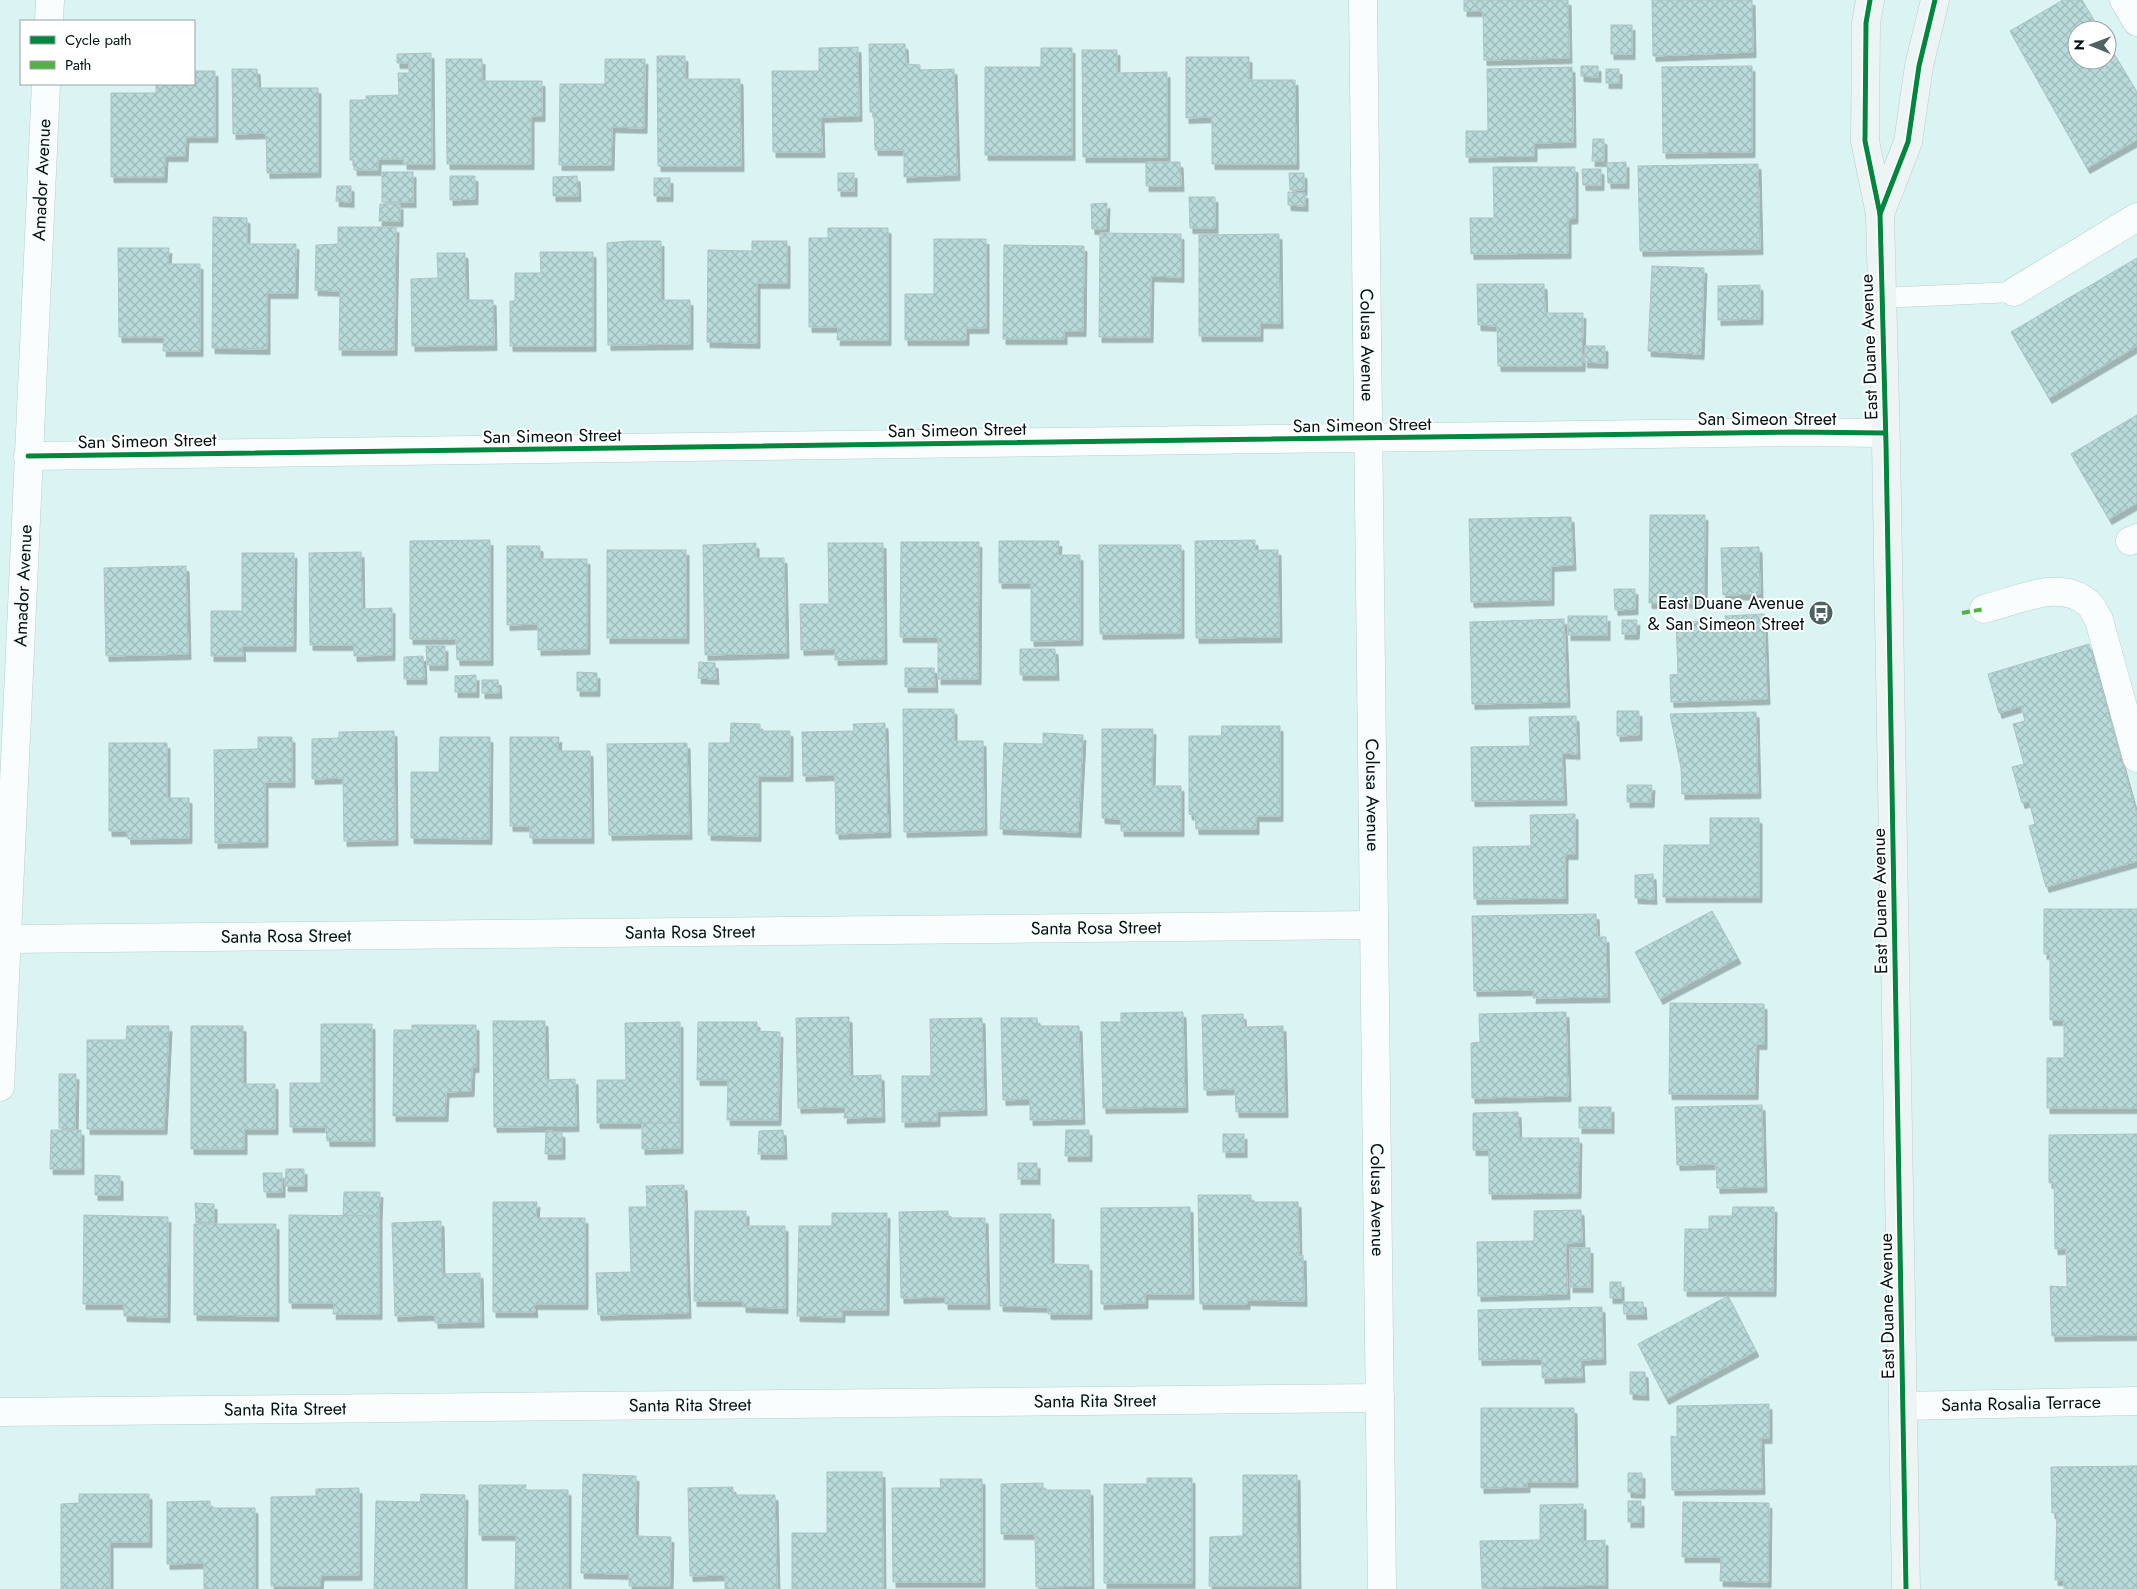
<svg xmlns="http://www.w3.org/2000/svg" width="2137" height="1589" viewBox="0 0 2137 1589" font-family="Jost,sans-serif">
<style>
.building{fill:url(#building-cross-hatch);stroke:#afc2c2;filter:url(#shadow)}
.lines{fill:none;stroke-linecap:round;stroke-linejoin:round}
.service-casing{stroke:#bacece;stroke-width:21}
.minor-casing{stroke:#bacece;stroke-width:29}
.tertiary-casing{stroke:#bacece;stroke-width:29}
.secondary-casing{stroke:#bacece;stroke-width:29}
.service{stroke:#f9fdfd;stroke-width:20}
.minor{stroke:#f9fdfd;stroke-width:28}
.tertiary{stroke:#f9fdfd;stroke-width:28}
.secondary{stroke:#edf4f4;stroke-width:28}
.quiet{stroke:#54b144;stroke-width:4;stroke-dasharray:8 4;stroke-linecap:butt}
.cycleway-casing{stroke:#fff;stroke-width:8}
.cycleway{stroke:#00873e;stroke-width:5}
.labels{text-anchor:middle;stroke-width:4;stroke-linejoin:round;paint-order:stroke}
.street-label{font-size:18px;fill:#031313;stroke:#fff}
.poi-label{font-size:18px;fill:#031313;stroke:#fff;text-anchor:end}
</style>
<defs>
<pattern id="building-cross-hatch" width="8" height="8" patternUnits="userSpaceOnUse" patternTransform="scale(1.25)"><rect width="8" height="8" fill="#b9dada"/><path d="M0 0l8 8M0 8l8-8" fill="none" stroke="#9dbaba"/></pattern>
<filter id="shadow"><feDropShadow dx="3" dy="5.5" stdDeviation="0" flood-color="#0004"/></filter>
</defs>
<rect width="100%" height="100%" fill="#daf4f4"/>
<g class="building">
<polygon points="1464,0 1568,0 1569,58 1484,60 1483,11 1464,11"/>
<polygon points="1652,0 1752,0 1753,52 1653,56"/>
<polygon points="2063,0 2082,0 2100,30 2077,30 2077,60 2107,60 2107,42 2137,92 2137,140 2087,168 2010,31"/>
<rect x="1611" y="25" width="21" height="29"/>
<polygon points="869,44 905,44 906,64 920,65 920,70 954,69 957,175 904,177 904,150 875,150 874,112 870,112"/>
<polygon points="858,47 859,116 821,117 822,152 773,152 772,71 819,71 819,48"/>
<polygon points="1041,48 1072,48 1072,155 985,155 985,67 1041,67"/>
<polygon points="1082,50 1117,50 1117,73 1167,72 1167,157 1083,157"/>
<polygon points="431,53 432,164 404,164 404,159 378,159 378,170 354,170 354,160 350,160 350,100 366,100 366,96 399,95 398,73 409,73 409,63 397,63 397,54"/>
<polygon points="657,56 685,56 685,79 740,79 741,166 658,166"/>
<polygon points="1186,57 1249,57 1249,80 1295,80 1296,164 1212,164 1212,117 1186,118"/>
<polygon points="446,59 482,59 482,81 542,81 542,116 531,116 531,164 447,164"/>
<polygon points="605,59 645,59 644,128 612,127 611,165 559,165 560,84 605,84"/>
<polygon points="1581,66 1598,66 1598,77 1581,76"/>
<polygon points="1752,66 1752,152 1663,153 1662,67"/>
<polygon points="1572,67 1573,142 1534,143 1534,156 1466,157 1466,131 1488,131 1487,69"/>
<polygon points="232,69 257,69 258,88 318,88 318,172 267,173 266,133 233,134"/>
<rect x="1606" y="69" width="13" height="14"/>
<polygon points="194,71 215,71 215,137 186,137 185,156 165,156 164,177 111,177 111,93 156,93 156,84 194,84"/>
<polygon points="1593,139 1604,139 1604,161 1592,161"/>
<polygon points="1146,162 1180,162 1181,186 1146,186"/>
<polygon points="1626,162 1626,183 1608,183 1607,163"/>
<polygon points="1758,164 1760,249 1640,251 1638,166"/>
<polygon points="1493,167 1575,167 1575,218 1568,219 1568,253 1471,254 1470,218 1494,218"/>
<polygon points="1582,169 1601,169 1601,185 1583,185"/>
<rect x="382" y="172" width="31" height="30"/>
<rect x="838" y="173" width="16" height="18"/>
<polygon points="1289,173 1304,173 1304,190 1290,190"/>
<polygon points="450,176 475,176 475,199 450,200"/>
<polygon points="577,176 578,196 553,196 553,177"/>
<rect x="654" y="178" width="16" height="18"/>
<polygon points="337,186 351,186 351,202 336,201"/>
<polygon points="1288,192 1305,193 1305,206 1288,205"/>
<polygon points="1189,197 1215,197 1215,228 1190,228"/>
<polygon points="1107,203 1106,229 1092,229 1091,204"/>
<polygon points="380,204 400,204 400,221 379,221"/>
<polygon points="213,217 247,218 247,244 296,244 295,293 267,293 267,349 212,348"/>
<polygon points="338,227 396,227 394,350 339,350 340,291 315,290 316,245 338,244"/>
<polygon points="828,228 888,228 888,340 837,340 838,327 809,327 809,238 828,238"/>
<polygon points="1100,233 1181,234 1181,277 1151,276 1150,337 1099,337"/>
<polygon points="1279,234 1280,323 1260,323 1260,336 1199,336 1199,235"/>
<polygon points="934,239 986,239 986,328 966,328 966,340 905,340 905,294 934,294"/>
<polygon points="629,241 661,241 661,300 690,300 690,344 608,345 607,243"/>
<polygon points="752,241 787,241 787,283 757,283 757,343 707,342 708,250 752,251"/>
<polygon points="1004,245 1084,246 1083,331 1064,331 1064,339 1003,339"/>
<polygon points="118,248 169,248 168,264 200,264 200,351 163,351 164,337 119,337"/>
<polygon points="540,252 593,252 593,346 510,346 510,301 515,301 515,273 541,273"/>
<polygon points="437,253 465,253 466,300 493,300 494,345 412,346 411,279 438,278"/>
<polygon points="2137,258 2137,346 2049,398 2011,332"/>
<polygon points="1652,266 1704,268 1701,354 1648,351"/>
<polygon points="1477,284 1544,284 1545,313 1583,313 1582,366 1498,366 1497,326 1478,325"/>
<polygon points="1760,285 1760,319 1718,320 1718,286"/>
<polygon points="1585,346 1605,346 1605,363 1584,362"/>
<polygon points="2137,415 2137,503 2109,519 2071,454"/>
<polygon points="1650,515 1705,515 1704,603 1649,603"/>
<polygon points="1571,517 1573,565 1551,566 1551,600 1471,602 1469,519"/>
<polygon points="490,540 490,660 457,660 456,639 410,639 410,541"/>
<polygon points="1255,540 1255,550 1278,550 1279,637 1196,638 1195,541"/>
<polygon points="999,541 1059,541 1058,555 1080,555 1080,640 1031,641 1031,583 999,583"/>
<polygon points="901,542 979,542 978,679 938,679 938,637 900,637"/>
<polygon points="756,543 756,558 784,558 786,653 705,655 703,545"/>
<polygon points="828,543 883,543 884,659 835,660 835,649 801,650 800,604 829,604"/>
<polygon points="1099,545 1181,545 1181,633 1100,634"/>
<polygon points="507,546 540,546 540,559 587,559 587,649 538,650 538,624 507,625"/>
<polygon points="1759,547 1760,594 1723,595 1721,548"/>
<rect x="607" y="550" width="79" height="88"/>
<polygon points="361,552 362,609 392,608 392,655 354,656 354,645 310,645 309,553"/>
<polygon points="242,553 294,553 293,646 242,646 243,656 211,656 211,611 242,611"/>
<polygon points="186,566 188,654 106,656 104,568"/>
<polygon points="1614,589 1635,589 1635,609 1615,610"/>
<polygon points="1764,614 1767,699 1671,702 1670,675 1678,674 1676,622 1726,620 1725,616"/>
<rect x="1568" y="616" width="39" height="19"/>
<polygon points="1564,619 1567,702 1472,704 1470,622"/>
<polygon points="1622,620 1637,620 1636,634 1622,634"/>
<polygon points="2089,644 2137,815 2137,861 2046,887 2029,826 2035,824 2029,801 2022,803 2012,767 2024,764 2013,724 2025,721 2021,706 1999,713 1988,674"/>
<polygon points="426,646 445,646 445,665 427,665"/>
<polygon points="1020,649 1055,649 1056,675 1020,675"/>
<polygon points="423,656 424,679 404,679 404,657"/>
<polygon points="699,662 715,663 716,679 698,678"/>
<polygon points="905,668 934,668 935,687 905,687"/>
<polygon points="577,672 597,673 597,691 577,691"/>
<polygon points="476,675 476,692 455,692 455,676"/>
<polygon points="482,680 498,680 499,693 482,693"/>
<polygon points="903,709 954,709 954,741 983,741 984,830 904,832"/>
<polygon points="1617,711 1639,711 1639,735 1617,736"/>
<polygon points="1756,712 1758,793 1682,794 1681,768 1670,714"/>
<polygon points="1576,716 1577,754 1562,753 1564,800 1472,801 1471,747 1530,746 1529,717"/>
<polygon points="731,723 760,724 760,731 790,731 790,776 758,776 758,836 708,835 709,743 730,743"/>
<polygon points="885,723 888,832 836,834 835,775 803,776 802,732 854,731 853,724"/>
<polygon points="1222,726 1280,726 1280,816 1256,816 1256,829 1196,829 1195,815 1189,814 1189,736 1221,736"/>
<polygon points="1102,729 1153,729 1152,786 1181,786 1181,831 1121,831 1121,819 1102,818"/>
<polygon points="394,731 395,840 344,841 343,778 312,779 312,739 339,738 339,732"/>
<polygon points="1043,733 1083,735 1078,832 1000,829 1004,743 1043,744"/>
<polygon points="258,737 292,737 292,782 265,782 265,842 215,843 214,750 258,749"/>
<polygon points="440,737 490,737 489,839 411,838 411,772 439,772"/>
<polygon points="510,737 559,737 558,751 590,751 591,838 530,838 530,826 510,826"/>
<polygon points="109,743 167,743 167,798 189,798 189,838 128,839 127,831 109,831"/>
<polygon points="687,743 689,834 609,835 607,744"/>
<polygon points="1627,785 1652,785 1651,802 1627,802"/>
<polygon points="1575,814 1575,854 1565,854 1565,898 1474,899 1473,847 1531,846 1530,815"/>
<polygon points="1710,818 1759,818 1759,897 1663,897 1664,845 1710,845"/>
<polygon points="1653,874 1654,899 1635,898 1635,875"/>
<polygon points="2044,909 2137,909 2137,1108 2047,1108 2047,1058 2064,1058 2064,1020 2050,1020 2050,954 2044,954"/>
<polygon points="1712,911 1738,958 1660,999 1635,952"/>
<polygon points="1596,914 1597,937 1606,937 1607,997 1533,998 1534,990 1474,991 1472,916"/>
<polygon points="1670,1003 1764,1004 1764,1044 1756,1044 1755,1094 1669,1094"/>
<polygon points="1183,1012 1185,1107 1103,1108 1101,1022 1121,1022 1121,1013"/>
<polygon points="1566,1012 1568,1096 1472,1098 1471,1043 1480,1042 1479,1014"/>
<polygon points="1243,1014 1244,1027 1283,1026 1285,1112 1236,1112 1235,1089 1204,1090 1202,1015"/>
<polygon points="849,1017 850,1076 881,1075 882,1117 844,1118 845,1107 798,1108 796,1018"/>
<polygon points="982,1018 984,1110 937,1111 937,1121 902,1122 902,1076 931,1076 930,1019"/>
<polygon points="1001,1018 1037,1018 1038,1026 1079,1026 1082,1119 1030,1120 1030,1099 1003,1100"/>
<polygon points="493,1021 545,1021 546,1080 575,1079 576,1126 494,1127"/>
<polygon points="680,1022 680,1123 597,1123 597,1080 626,1080 625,1023"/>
<polygon points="698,1022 757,1022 757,1031 780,1032 778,1120 727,1120 728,1080 697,1080"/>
<polygon points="321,1024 372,1024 372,1141 327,1141 326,1127 290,1127 290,1083 321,1083"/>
<polygon points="412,1025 476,1025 476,1067 472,1067 471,1091 446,1092 445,1116 393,1116 394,1030 412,1030"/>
<polygon points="127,1026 169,1026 164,1129 87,1129 87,1040 126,1040"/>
<polygon points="191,1026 243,1026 243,1084 275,1084 275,1129 244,1129 244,1149 191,1149"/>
<polygon points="59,1074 76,1074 75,1129 59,1128"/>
<polygon points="1762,1105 1764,1187 1717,1188 1716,1164 1677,1165 1675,1107"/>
<rect x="1579" y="1107" width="32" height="21"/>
<polygon points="1518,1112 1519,1138 1579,1138 1578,1193 1489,1194 1489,1150 1473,1150 1473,1113"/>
<polygon points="642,1123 680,1123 680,1148 642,1149"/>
<polygon points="51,1130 81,1130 81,1169 50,1169"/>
<polygon points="783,1130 784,1154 758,1154 759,1131"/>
<polygon points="1066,1130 1089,1130 1089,1156 1065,1156"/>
<polygon points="546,1131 562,1132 562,1154 545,1154"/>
<rect x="1223" y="1134" width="21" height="18"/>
<polygon points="2137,1134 2137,1335 2052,1336 2050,1286 2067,1287 2066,1249 2055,1249 2054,1183 2049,1183 2049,1135"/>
<rect x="1018" y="1163" width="19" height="16"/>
<polygon points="286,1169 304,1169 304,1186 285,1186"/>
<polygon points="263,1173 282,1173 282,1192 264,1192"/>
<polygon points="95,1175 120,1176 120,1195 95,1195"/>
<polygon points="684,1185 688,1313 598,1315 596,1273 631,1272 629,1207 647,1207 646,1186"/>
<polygon points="344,1192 380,1192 379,1216 343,1216"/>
<polygon points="1198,1195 1251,1195 1251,1202 1298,1202 1299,1256 1303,1255 1304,1301 1247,1300 1247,1304 1200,1304"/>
<polygon points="493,1202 537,1202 536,1218 585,1218 585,1304 534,1304 535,1312 493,1312"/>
<polygon points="195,1203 214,1204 214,1222 196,1223"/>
<polygon points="1190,1207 1191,1294 1145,1294 1145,1303 1101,1304 1101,1208"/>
<polygon points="1733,1207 1774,1207 1773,1291 1684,1291 1685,1229 1709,1229 1709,1216 1732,1216"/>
<polygon points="1581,1210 1582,1242 1566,1243 1567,1294 1478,1296 1477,1242 1534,1241 1534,1211"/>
<polygon points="695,1211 746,1211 746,1226 785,1226 785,1308 743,1307 743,1301 694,1301"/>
<polygon points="948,1211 948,1218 985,1218 987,1304 945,1304 945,1297 901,1298 899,1212"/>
<polygon points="832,1213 887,1213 886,1310 842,1310 842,1317 797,1316 799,1226 832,1226"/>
<polygon points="1000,1214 1051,1214 1051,1264 1089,1265 1089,1314 1048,1314 1048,1307 1000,1306"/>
<polygon points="84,1215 168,1217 167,1317 124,1316 124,1304 83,1304"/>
<polygon points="289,1215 379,1216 379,1314 333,1314 334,1303 289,1303"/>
<polygon points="441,1221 442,1274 480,1273 481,1322 435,1323 435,1315 395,1316 392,1223"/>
<polygon points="194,1224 276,1224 276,1316 194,1315"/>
<rect x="1570" y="1248" width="20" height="39"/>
<rect x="1610" y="1282" width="11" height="16"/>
<polygon points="1728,1296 1756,1351 1666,1399 1638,1344"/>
<polygon points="1623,1302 1643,1302 1644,1314 1624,1314"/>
<polygon points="1602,1307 1603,1359 1581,1360 1582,1377 1542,1378 1542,1359 1479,1360 1478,1310"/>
<polygon points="1630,1372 1645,1372 1646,1395 1630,1394"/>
<polygon points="1769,1404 1769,1438 1761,1438 1762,1489 1672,1490 1671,1436 1677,1437 1677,1406"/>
<polygon points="1481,1408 1574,1408 1575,1482 1527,1482 1527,1487 1481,1488"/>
<polygon points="2137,1466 2137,1589 2064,1589 2064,1580 2055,1580 2057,1513 2052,1513 2051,1467"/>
<polygon points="827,1472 882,1472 883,1589 792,1589 792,1533 827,1533"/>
<polygon points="1628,1473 1642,1473 1642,1493 1628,1492"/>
<polygon points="583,1474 636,1476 635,1536 671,1537 670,1586 629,1586 629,1574 581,1573"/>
<polygon points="1243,1475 1297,1475 1298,1586 1209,1586 1210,1537 1243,1536"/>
<polygon points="1147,1478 1192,1478 1192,1583 1104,1583 1104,1484 1147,1484"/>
<polygon points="940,1479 982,1479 982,1582 893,1582 892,1488 941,1488"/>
<polygon points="1043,1483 1043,1490 1090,1490 1091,1586 1036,1587 1035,1534 1001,1534 1001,1484"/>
<polygon points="479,1485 526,1485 525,1490 568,1490 568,1589 515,1589 516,1535 479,1535"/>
<polygon points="733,1487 733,1495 775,1495 777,1589 725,1589 725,1575 690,1576 688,1488"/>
<polygon points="359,1488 359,1575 321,1575 320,1586 271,1586 271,1497 316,1496 316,1489"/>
<polygon points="79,1494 149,1494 149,1542 110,1542 110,1589 61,1589 61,1504 79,1503"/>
<polygon points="421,1494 465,1495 464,1589 374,1589 376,1501 420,1502"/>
<polygon points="210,1501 210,1508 255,1508 255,1589 204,1589 204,1563 167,1564 167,1502"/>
<rect x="1628" y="1501" width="13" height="21"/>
<polygon points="1683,1502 1769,1503 1768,1582 1720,1581 1721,1557 1682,1557"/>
<polygon points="1583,1504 1583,1541 1605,1540 1605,1585 1482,1588 1480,1541 1540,1540 1540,1505"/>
</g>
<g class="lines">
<defs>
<polyline id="service" points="1880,298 2014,292"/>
<g id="minor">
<path id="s1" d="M1363 0 1382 1589"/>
<polyline points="2124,0 2137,22"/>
<polyline points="2014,292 2137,217"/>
<polyline points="28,456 1794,432 1885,433"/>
<polyline points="2130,541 2137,538"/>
<path d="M1984 609C2016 601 2060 578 2088 603 2093 607 2096 615 2099 620L2137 758"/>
<path id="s2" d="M8 939 1374 925"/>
<path id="s3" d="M1903 1406 2137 1401"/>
<path id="s4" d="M0 1412 1380 1398"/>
</g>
<g id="tertiary">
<polyline points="49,21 50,0"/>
<path id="s5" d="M0 1087 46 84"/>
</g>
<g id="secondary">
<polyline points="1870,0 1866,23 1865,141 1880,214 1886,444 1906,1589"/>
<polyline points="1880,214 1908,142 1919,66 1935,0"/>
</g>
</defs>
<use href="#service" class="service-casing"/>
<use href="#minor" class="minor-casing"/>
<use href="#tertiary" class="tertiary-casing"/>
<use href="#secondary" class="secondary-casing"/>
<use href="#service" class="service"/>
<use href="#minor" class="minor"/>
<use href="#tertiary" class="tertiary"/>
<use href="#secondary" class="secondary"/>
<polyline class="quiet" points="1962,613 1984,609"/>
<defs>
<g id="cycleway">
<polyline points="1870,0 1866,23 1865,141 1880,214 1886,444 1906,1589"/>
<polyline points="1880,214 1908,142 1919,66 1935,0"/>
<polyline points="28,456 1794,432 1885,433"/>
</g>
</defs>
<use href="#cycleway" class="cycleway-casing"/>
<use href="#cycleway" class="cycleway"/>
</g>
<defs>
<symbol id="bus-disc" viewBox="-11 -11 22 22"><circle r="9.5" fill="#4e6262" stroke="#fff"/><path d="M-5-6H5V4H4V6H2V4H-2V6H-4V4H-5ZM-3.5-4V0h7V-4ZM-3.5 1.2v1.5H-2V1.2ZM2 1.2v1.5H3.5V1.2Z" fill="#fff"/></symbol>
</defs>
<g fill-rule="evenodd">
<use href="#bus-disc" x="1807" y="599" width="28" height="28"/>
</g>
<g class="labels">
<g class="street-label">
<text dy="6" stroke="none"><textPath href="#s5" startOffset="908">Amador Avenue</textPath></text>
<text dy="6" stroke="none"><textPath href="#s1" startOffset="345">Colusa Avenue</textPath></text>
<text transform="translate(1869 347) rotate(-92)" y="6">East Duane Avenue</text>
<text x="1767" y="425">San Simeon Street</text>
<text transform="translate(1362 425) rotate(-1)" y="6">San Simeon Street</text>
<text transform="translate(957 430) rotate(-1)" y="6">San Simeon Street</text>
<text transform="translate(552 436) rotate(-1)" y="6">San Simeon Street</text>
<text transform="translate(147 441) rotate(-1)" y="6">San Simeon Street</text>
<text dy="6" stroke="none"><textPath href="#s5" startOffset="502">Amador Avenue</textPath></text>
<text dy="6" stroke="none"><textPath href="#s1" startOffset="795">Colusa Avenue</textPath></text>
<text transform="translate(1880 901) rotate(-91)" y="6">East Duane Avenue</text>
<text dy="6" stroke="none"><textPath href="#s2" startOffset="1088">Santa Rosa Street</textPath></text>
<text dy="6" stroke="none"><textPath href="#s2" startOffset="682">Santa Rosa Street</textPath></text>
<text dy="6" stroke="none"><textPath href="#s2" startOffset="278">Santa Rosa Street</textPath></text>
<text dy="6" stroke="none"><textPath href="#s1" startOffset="1200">Colusa Avenue</textPath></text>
<text transform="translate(1887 1306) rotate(-91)" y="6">East Duane Avenue</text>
<text dy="6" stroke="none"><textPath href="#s4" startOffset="1095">Santa Rita Street</textPath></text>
<text dy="6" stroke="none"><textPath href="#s3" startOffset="118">Santa Rosalia Terrace</textPath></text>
<text dy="6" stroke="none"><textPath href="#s4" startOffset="690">Santa Rita Street</textPath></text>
<text dy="6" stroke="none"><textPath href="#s4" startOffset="285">Santa Rita Street</textPath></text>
</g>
<g class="poi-label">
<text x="1804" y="609">East Duane Avenue<tspan x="1804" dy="21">&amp; San Simeon Street</tspan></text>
</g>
</g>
<rect x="20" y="20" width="175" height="65" fill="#ffffff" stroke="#9aa1a1"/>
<rect x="30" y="36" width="25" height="8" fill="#00873e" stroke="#9aa1a1"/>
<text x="65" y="45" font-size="15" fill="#031313">Cycle path</text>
<rect x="30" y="61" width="25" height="8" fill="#54b144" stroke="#9aa1a1"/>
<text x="65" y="70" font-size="15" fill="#031313">Path</text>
<g transform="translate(2092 45) rotate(271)"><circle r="24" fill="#ffffff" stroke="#9aa1a1"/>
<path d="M0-4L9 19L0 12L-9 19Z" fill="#4e6262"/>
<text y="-8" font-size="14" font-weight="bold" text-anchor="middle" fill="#031313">N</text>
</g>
</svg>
